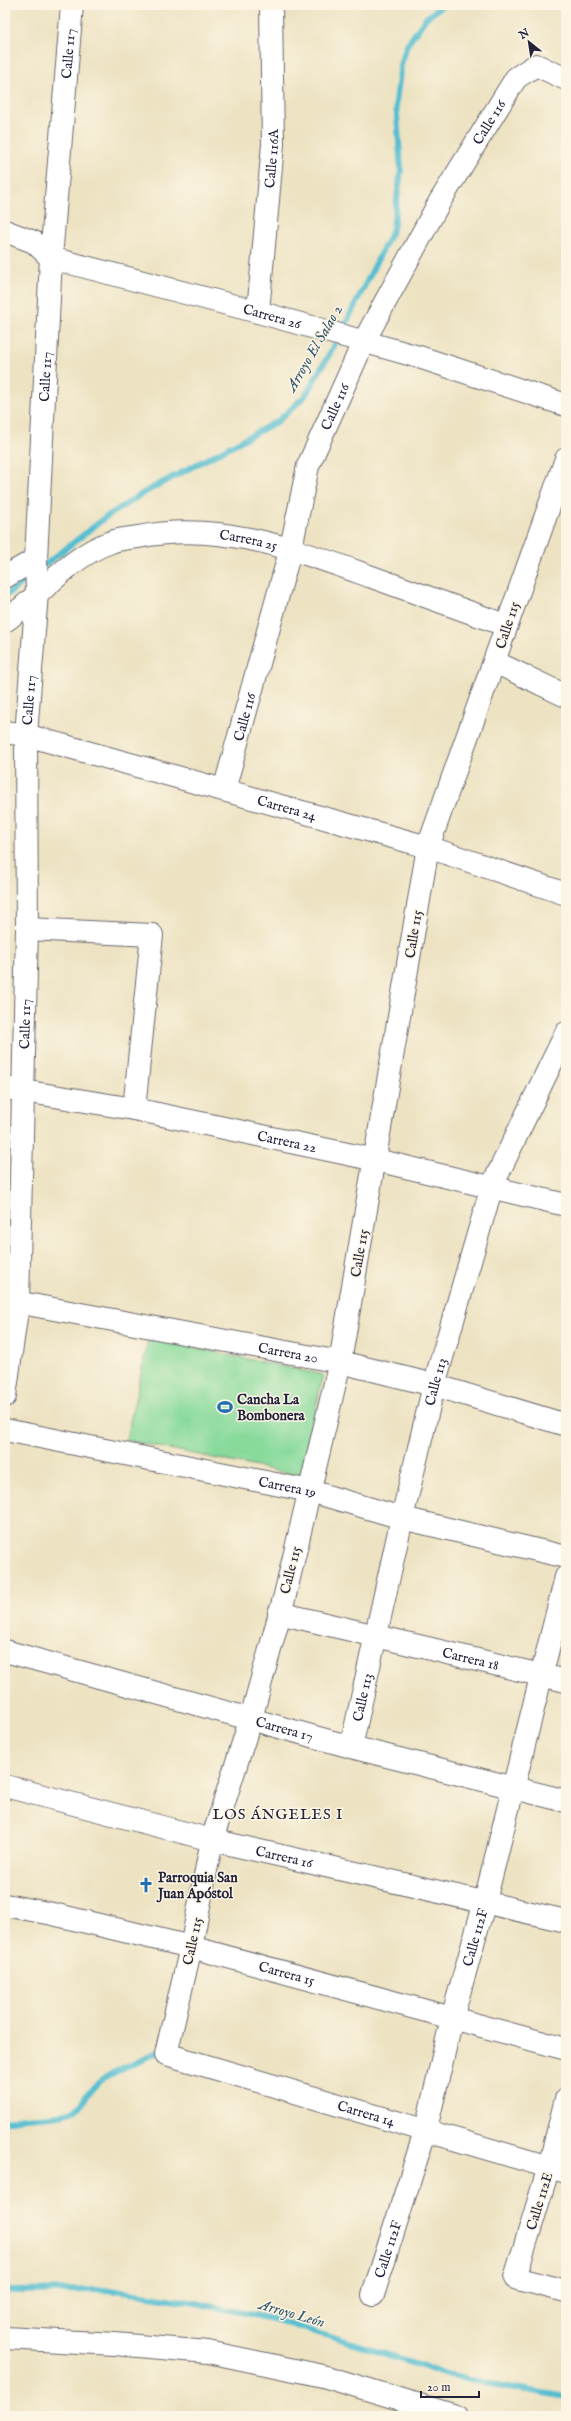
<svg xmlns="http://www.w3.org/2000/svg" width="571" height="2421" viewBox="0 0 571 2421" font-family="'IM FELL English',serif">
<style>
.green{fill:#88da9b;stroke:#557e6b}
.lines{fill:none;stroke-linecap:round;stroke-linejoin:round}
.stream{stroke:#54bed0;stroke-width:6}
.minor-casing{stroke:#69666b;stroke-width:24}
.tertiary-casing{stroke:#69666b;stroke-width:24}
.minor{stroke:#fff;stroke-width:22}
.tertiary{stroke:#fff;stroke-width:22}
.labels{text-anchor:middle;stroke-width:3;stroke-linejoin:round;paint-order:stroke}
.street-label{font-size:14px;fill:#22223b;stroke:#fcf5e5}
.poi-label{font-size:14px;font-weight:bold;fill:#22223b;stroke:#fcf5e5;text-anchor:start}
.water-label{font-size:15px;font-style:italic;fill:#34596f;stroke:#fcf5e5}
.neighbourhood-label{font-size:15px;letter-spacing:1px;fill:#22223b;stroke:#fcf5e5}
</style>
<rect width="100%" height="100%" fill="#fcf5e5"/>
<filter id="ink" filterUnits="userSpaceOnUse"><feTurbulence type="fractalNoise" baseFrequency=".025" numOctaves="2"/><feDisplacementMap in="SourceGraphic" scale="8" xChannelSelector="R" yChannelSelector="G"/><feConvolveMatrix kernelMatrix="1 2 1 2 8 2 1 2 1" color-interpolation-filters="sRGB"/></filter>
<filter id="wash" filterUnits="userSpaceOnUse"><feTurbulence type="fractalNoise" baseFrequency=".012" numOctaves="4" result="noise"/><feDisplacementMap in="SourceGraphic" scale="16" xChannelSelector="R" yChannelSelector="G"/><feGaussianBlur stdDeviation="0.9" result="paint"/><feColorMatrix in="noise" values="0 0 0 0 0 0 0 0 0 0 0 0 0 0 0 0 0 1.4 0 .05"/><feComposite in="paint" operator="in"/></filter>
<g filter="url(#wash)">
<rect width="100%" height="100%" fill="#ede3c3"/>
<polygon class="green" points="149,1338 323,1375 301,1476 126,1440"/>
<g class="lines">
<g class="stream">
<polyline points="342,331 393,229 401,170 396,102 401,64 407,45 426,18 443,5"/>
<polyline points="41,568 106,517 145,492 278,421 305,396 338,339"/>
<polyline points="5,596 31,576"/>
<path d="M5 2122C25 2114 51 2120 71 2112 83 2107 87 2091 98 2083 115 2069 138 2062 158 2052"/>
<polyline points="5,2291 109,2290 190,2302 273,2319 469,2380 566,2397"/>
</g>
</g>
</g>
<g filter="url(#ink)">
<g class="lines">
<defs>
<g id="minor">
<path id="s1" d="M258 312 273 144 271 5"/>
<path id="s2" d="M566 459 428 847 340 1362 285 1595 251 1718 212 1840 191 1947 166 2054 566 2172"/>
<polyline points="5,577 36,559"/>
<path id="s3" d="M5 621C41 596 68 557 111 542 119 539 129 538 138 537 219 520 296 550 372 577 416 593 461 609 505 625"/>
<polyline points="495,662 566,696"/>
<path id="s4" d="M5 732 26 735 428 847 566 894"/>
<path id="s5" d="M224 790 291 548 308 466 364 341 440 201 516 78 536 65 566 79"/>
<polyline points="27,929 152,935 134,1109"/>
<path id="s6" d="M5 1088 134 1109 376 1160 566 1205"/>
<path id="s7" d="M5 1300 340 1362 434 1385 566 1425"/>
<path id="s8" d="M5 1396 18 1303 27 929 26 735 37 593 36 559 51 258 72 5"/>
<path id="s9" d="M5 1430 310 1491 402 1518 566 1557"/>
<path id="s10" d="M279 1613 566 1681"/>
<path id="s11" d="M5 1651 351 1747 566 1801"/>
<path id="s12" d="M351 1747 402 1518 434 1385 492 1186 566 1033"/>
<path id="s13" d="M5 1786 212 1840 566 1921"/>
<path id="s14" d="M5 1905 53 1914 191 1947 566 2049"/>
<polyline points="566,2099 549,2167 515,2278 566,2291"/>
<path id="s15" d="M373 2295 426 2129 452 2018 485 1901 566 1577"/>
<polyline points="5,2338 115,2344 208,2352 323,2376 456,2416"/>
</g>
<g id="tertiary">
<path id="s16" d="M5 231 34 242 51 258 258 312 419 357 566 405"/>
</g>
</defs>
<use href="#minor" class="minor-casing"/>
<use href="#tertiary" class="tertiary-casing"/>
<use href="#minor" class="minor"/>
<use href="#tertiary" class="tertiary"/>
</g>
</g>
<defs>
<symbol id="stadium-bare" viewBox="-9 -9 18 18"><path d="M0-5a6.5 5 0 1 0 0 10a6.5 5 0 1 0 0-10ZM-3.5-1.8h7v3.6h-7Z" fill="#1f6fb2" stroke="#fcf5e5" stroke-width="2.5" paint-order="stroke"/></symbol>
<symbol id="church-bare" viewBox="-9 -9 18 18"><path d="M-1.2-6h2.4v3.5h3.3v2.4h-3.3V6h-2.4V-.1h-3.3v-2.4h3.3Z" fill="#1f6fb2" stroke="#fcf5e5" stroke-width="2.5" paint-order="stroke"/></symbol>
</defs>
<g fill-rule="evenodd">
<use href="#stadium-bare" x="214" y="1396" width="22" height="22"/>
<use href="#church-bare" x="135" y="1874" width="22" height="22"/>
</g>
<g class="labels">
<g class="street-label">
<text dy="5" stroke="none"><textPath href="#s8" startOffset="1345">Calle 117</textPath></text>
<text dy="5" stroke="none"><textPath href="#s5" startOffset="724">Calle 116</textPath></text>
<text dy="5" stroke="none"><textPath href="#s1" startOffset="154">Calle 116A</textPath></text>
<text dy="5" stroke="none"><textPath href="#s16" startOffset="283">Carrera 26</textPath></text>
<text dy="5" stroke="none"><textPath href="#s8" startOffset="1021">Calle 117</textPath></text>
<text dy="5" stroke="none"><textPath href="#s5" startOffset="400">Calle 116</textPath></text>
<text dy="5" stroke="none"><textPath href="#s3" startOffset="272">Carrera 25</textPath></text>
<text transform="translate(507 625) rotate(-72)" y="5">Calle 115</text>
<text dy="5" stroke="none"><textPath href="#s8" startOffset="697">Calle 117</textPath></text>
<text dy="5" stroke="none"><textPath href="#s5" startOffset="76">Calle 116</textPath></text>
<text dy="5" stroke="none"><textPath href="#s4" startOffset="292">Carrera 24</textPath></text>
<text transform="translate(413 934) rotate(-81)" y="5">Calle 115</text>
<text dy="5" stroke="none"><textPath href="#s8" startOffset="373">Calle 117</textPath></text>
<text dy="5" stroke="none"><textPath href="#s6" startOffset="287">Carrera 22</textPath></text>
<text transform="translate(359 1253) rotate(-80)" y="5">Calle 115</text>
<text dy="5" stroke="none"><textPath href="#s7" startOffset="288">Carrera 20</textPath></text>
<text dy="5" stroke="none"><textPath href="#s12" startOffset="375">Calle 113</textPath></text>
<text dy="5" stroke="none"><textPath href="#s9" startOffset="288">Carrera 19</textPath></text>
<text transform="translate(290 1570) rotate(-76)" y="5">Calle 115</text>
<text dy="5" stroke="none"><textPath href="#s10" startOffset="197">Carrera 18</textPath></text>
<text dy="5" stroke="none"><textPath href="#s12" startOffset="51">Calle 113</textPath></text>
<text dy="5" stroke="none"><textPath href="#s11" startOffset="290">Carrera 17</textPath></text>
<text dy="5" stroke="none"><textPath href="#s13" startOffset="288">Carrera 16</textPath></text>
<text dy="5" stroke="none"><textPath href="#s15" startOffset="372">Calle 112F</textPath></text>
<text transform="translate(192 1941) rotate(-78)" y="5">Calle 115</text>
<text dy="5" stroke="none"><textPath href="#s14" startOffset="290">Carrera 15</textPath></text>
<text dy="5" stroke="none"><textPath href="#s2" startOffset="1857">Carrera 14</textPath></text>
<text transform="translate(539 2201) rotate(-73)" y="5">Calle 112E</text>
<text dy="5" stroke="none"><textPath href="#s15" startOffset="48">Calle 112F</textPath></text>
</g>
<g class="poi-label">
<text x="237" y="1404">Cancha La<tspan x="237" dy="16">Bombonera</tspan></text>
<text x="158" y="1882">Parroquia San<tspan x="158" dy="16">Juan Apóstol</tspan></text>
</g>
<g class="water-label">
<text transform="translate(314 348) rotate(-60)" y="5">Arroyo El Salao 2</text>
<text transform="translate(292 2313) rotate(16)" y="5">Arroyo León</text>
</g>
<g class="neighbourhood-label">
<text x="278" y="1819">LOS ÁNGELES I</text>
</g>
</g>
<rect width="571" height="2421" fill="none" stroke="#fcf5e5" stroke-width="20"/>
<g transform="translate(529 42) rotate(330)" stroke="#fcf5e5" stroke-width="3" paint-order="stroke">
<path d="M0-3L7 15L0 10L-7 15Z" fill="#22223b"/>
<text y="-6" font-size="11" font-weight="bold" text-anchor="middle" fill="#22223b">N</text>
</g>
<path d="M421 2391v6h58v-6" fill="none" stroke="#22223b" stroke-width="2"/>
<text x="427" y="2391" font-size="12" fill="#22223b" stroke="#fcf5e5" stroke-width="3" paint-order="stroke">20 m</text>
</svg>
